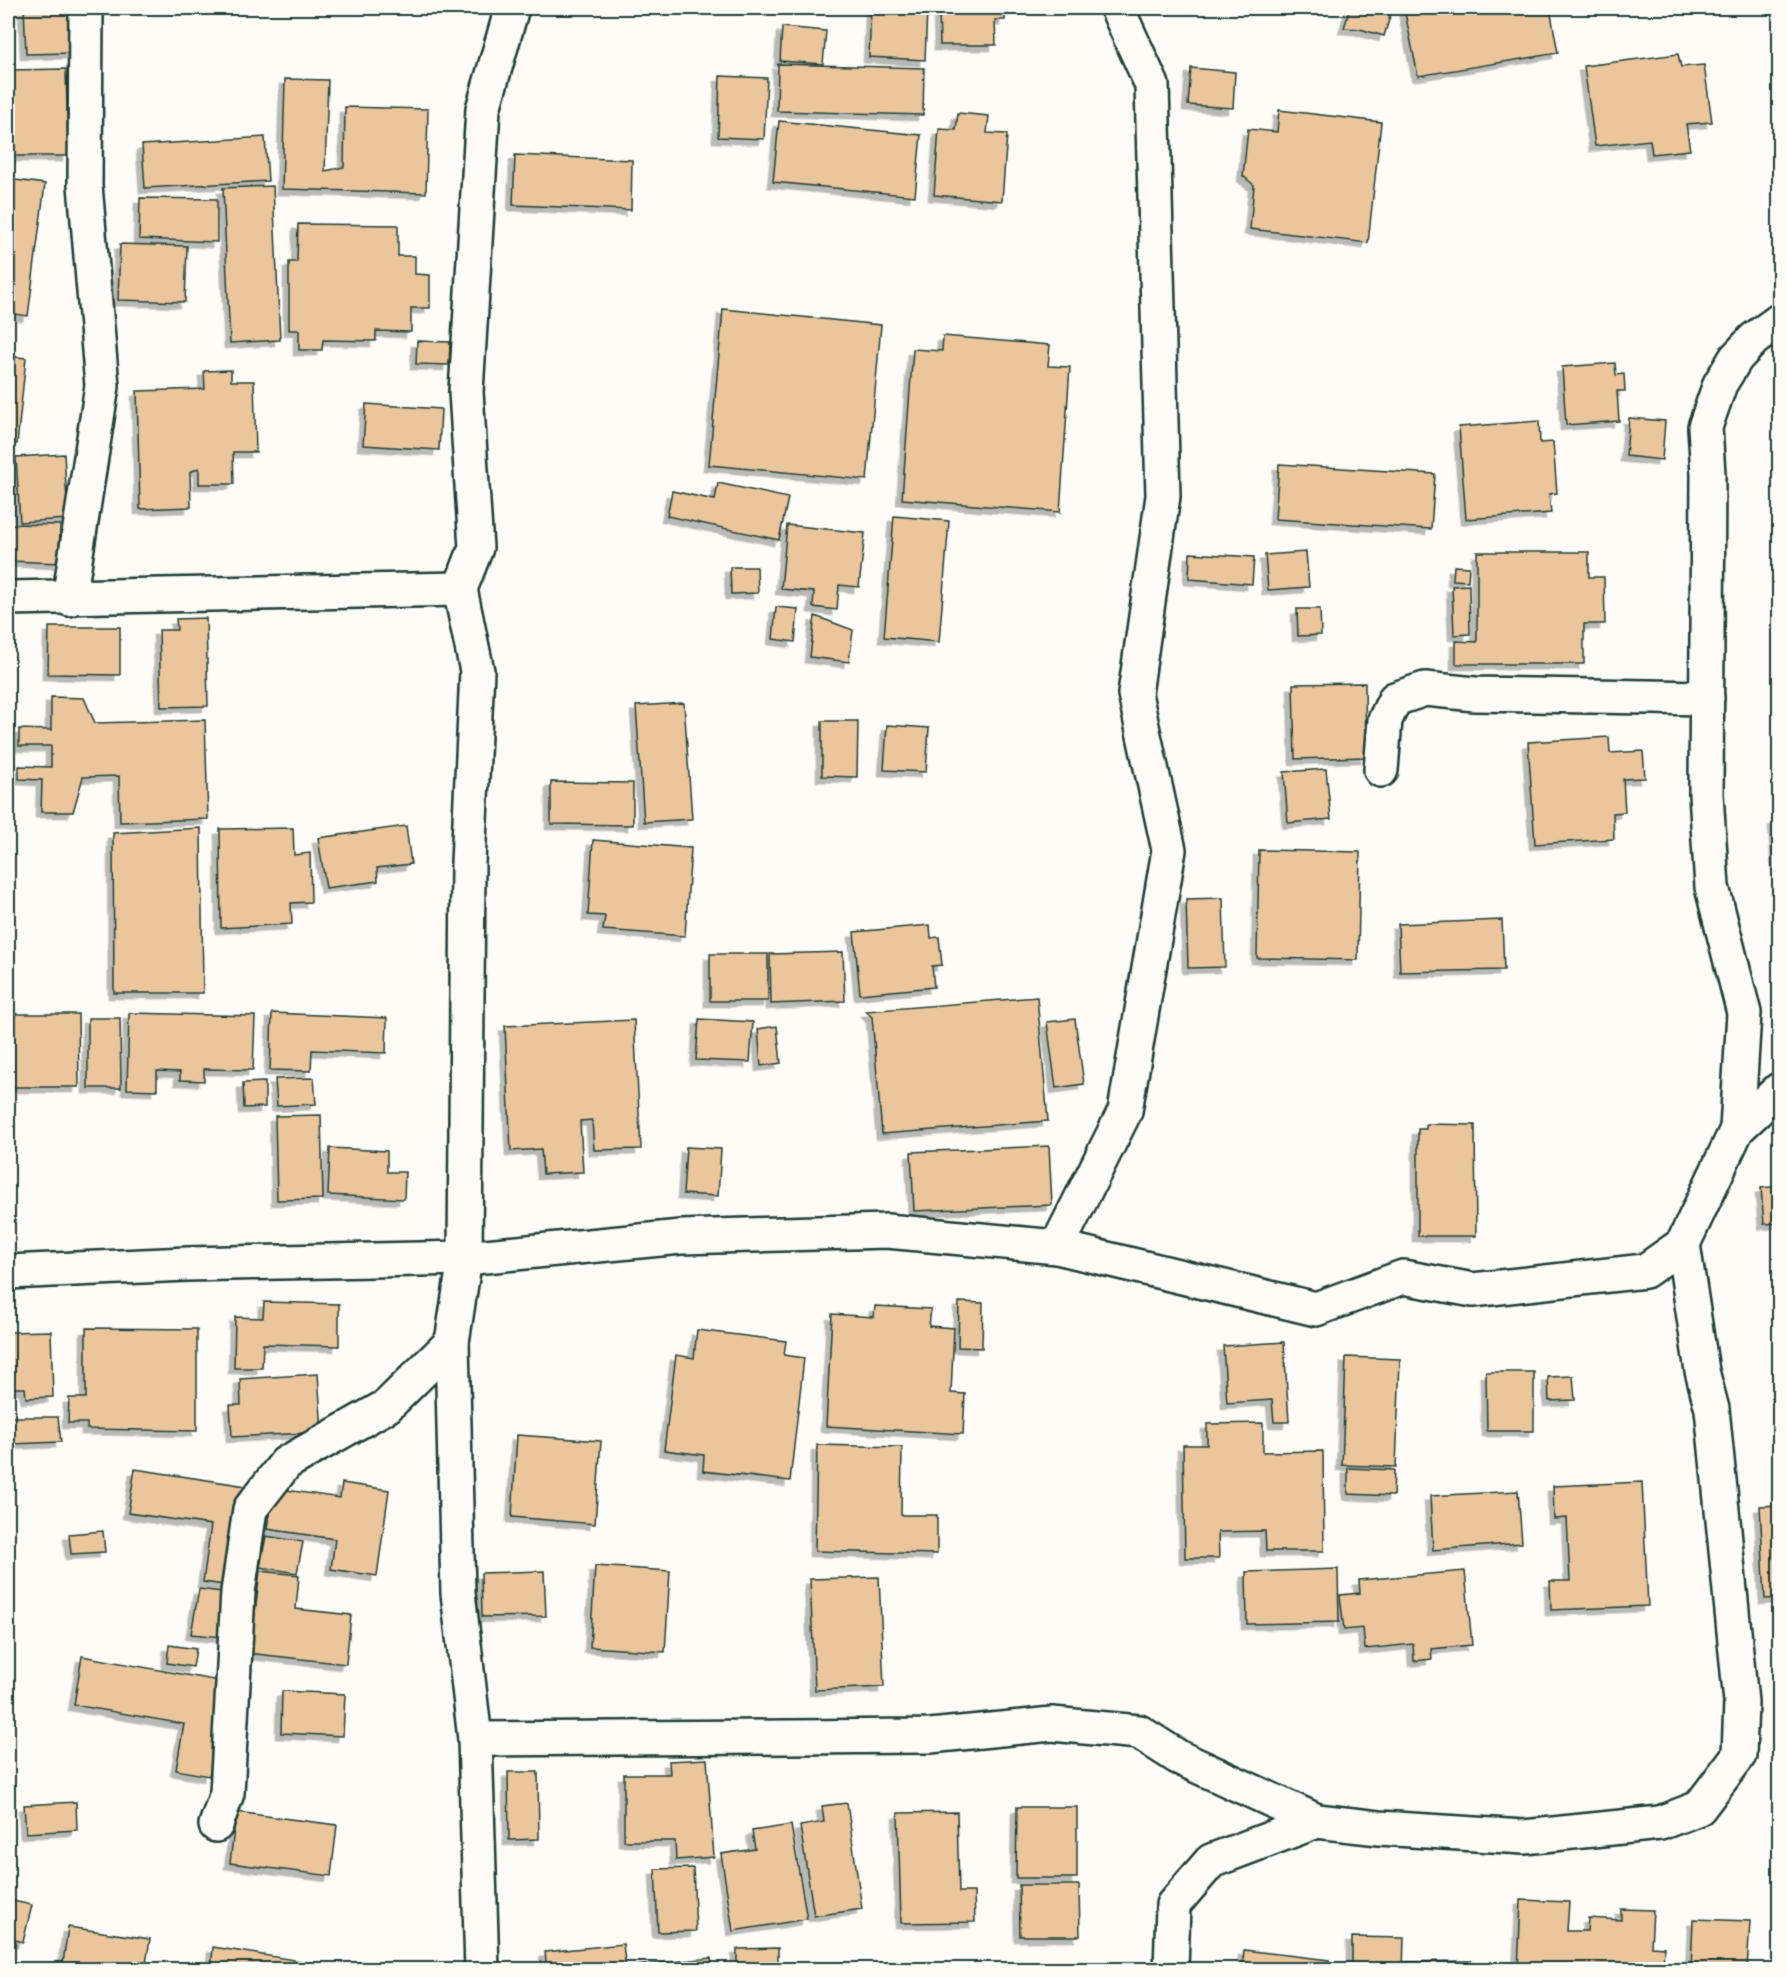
<svg xmlns="http://www.w3.org/2000/svg" width="1787" height="1977" viewBox="0 0 1787 1977" font-family="'Architects Daughter',sans-serif">
<style>
.building{fill:#ebc59b;stroke:#1f3d34;stroke-width:1.5;filter:url(#shadow)}
.lines{fill:none;stroke-linecap:round;stroke-linejoin:round}
.street-casing{stroke:#1f3d34;stroke-width:38}
.street{stroke:#fdfcf7;stroke-width:33}
</style>
<defs>
<filter id="shadow"><feDropShadow dx="-5.5" dy="5.5" stdDeviation="0" flood-color="#0004"/></filter>
</defs>
<rect width="100%" height="100%" fill="#fdfcf7"/>
<filter id="ink" filterUnits="userSpaceOnUse"><feTurbulence type="fractalNoise" baseFrequency=".0167" numOctaves="2"/><feDisplacementMap in="SourceGraphic" scale="12" xChannelSelector="R" yChannelSelector="G"/><feConvolveMatrix kernelMatrix="1 2 1 2 8 2 1 2 1" color-interpolation-filters="sRGB"/></filter>
<g filter="url(#ink)">
<g class="building">
<polygon points="24,8 72,8 73,53 26,54"/>
<polygon points="871,8 927,10 925,60 869,57"/>
<polygon points="939,8 1005,8 1005,20 995,20 996,45 940,45"/>
<polygon points="1350,8 1392,10 1384,36 1360,29 1344,28"/>
<polygon points="1404,8 1550,8 1558,53 1418,76"/>
<polygon points="782,27 826,31 823,64 780,61"/>
<polygon points="1678,54 1681,67 1704,65 1712,122 1686,124 1690,150 1652,154 1650,140 1595,146 1584,66"/>
<polygon points="778,64 924,68 923,115 777,111"/>
<polygon points="1191,68 1235,72 1233,108 1188,105"/>
<polygon points="66,69 68,156 8,156 8,70"/>
<polygon points="720,76 767,78 764,139 718,137"/>
<polygon points="285,79 328,80 325,171 344,167 345,107 428,109 426,193 282,189"/>
<polygon points="1279,110 1381,122 1368,243 1250,229 1254,185 1243,176 1248,129 1277,132"/>
<polygon points="958,113 989,116 987,133 1007,134 1002,201 934,195 939,129 956,130"/>
<polygon points="779,121 921,135 915,196 773,182"/>
<polygon points="265,137 268,181 145,188 142,145"/>
<polygon points="515,155 632,160 631,210 513,205"/>
<polygon points="8,179 45,184 28,316 8,313"/>
<polygon points="273,186 280,340 230,343 223,188"/>
<polygon points="140,198 217,199 217,242 139,239"/>
<polygon points="298,224 398,225 398,256 415,256 415,274 430,275 430,308 411,308 411,332 376,331 376,341 323,340 322,350 299,350 299,330 289,330 289,262 297,262"/>
<polygon points="120,244 187,246 185,302 118,300"/>
<polygon points="723,309 881,325 867,480 709,465"/>
<polygon points="943,336 1050,345 1048,366 1070,367 1060,512 902,499 913,349 942,351"/>
<polygon points="417,341 450,342 449,365 416,364"/>
<polygon points="8,356 26,358 17,444 8,443"/>
<polygon points="1615,363 1616,375 1624,374 1625,391 1617,391 1619,421 1566,425 1562,367"/>
<polygon points="231,370 231,381 254,381 256,452 233,452 234,484 199,484 199,468 190,472 191,507 140,509 137,391 205,389 204,371"/>
<polygon points="366,404 441,409 439,450 363,445"/>
<polygon points="1629,418 1665,421 1662,460 1626,456"/>
<polygon points="1539,421 1540,443 1553,442 1557,493 1549,494 1551,513 1466,519 1459,427"/>
<polygon points="64,454 68,519 20,522 16,457"/>
<polygon points="1279,464 1435,474 1431,529 1275,519"/>
<polygon points="718,483 788,498 779,540 667,516 672,491 715,500"/>
<polygon points="894,516 949,521 939,642 884,637"/>
<polygon points="8,524 60,525 59,563 8,561"/>
<polygon points="787,525 865,533 859,587 839,585 837,610 813,607 814,592 781,589"/>
<polygon points="1306,552 1309,587 1268,590 1265,555"/>
<polygon points="1477,552 1589,552 1589,577 1604,577 1605,624 1584,624 1584,664 1456,664 1456,641 1477,642"/>
<polygon points="1190,553 1254,557 1252,584 1189,579"/>
<polygon points="1454,566 1469,567 1468,581 1453,580"/>
<polygon points="730,567 757,567 758,593 731,594"/>
<polygon points="1469,585 1470,634 1454,635 1452,586"/>
<polygon points="776,607 798,609 795,642 773,639"/>
<polygon points="1297,609 1320,609 1321,635 1298,636"/>
<polygon points="815,616 853,630 849,662 810,657"/>
<polygon points="206,618 208,706 161,707 159,630 177,630 176,619"/>
<polygon points="49,627 120,627 120,675 48,674"/>
<polygon points="1365,683 1366,757 1295,759 1293,684"/>
<polygon points="51,697 84,698 95,723 205,720 208,819 120,822 119,776 83,777 73,812 41,812 42,780 19,779 19,766 51,767 51,746 19,746 19,729 51,730"/>
<polygon points="684,703 692,819 644,822 636,706"/>
<polygon points="822,721 858,721 857,777 822,776"/>
<polygon points="887,725 929,728 926,772 884,770"/>
<polygon points="1609,737 1610,753 1643,751 1645,778 1623,779 1625,812 1613,813 1614,839 1535,844 1528,742"/>
<polygon points="1326,769 1331,819 1288,823 1284,772"/>
<polygon points="551,782 633,783 633,825 551,824"/>
<polygon points="1780,820 1780,864 1777,864 1774,821"/>
<polygon points="406,826 411,864 377,868 378,881 326,888 318,838"/>
<polygon points="201,828 203,993 114,993 113,833"/>
<polygon points="293,828 294,855 310,853 311,902 291,903 292,924 221,928 220,829"/>
<polygon points="593,840 691,848 685,936 603,930 605,916 588,915"/>
<polygon points="1259,850 1360,852 1358,960 1257,958"/>
<polygon points="1223,898 1225,967 1188,968 1186,899"/>
<polygon points="1502,920 1504,970 1400,972 1398,924"/>
<polygon points="930,925 931,938 939,937 942,965 932,966 934,987 860,994 854,932"/>
<polygon points="843,952 845,1001 771,1004 770,954"/>
<rect x="710" y="954" width="58" height="47"/>
<polygon points="1037,997 1048,1121 882,1134 872,1017 866,1011"/>
<polygon points="129,1013 255,1016 253,1070 204,1069 204,1081 180,1080 180,1072 157,1071 157,1090 127,1089"/>
<polygon points="272,1013 387,1018 386,1053 312,1050 311,1071 270,1070"/>
<polygon points="8,1014 78,1014 79,1087 8,1087"/>
<polygon points="88,1018 120,1018 121,1088 88,1088"/>
<polygon points="699,1019 753,1022 750,1062 696,1060"/>
<polygon points="1075,1019 1084,1084 1056,1088 1047,1022"/>
<polygon points="634,1020 641,1149 594,1150 592,1120 580,1121 583,1172 543,1174 541,1149 511,1151 505,1026"/>
<polygon points="777,1026 781,1063 761,1066 758,1029"/>
<polygon points="314,1078 316,1104 277,1106 275,1079"/>
<polygon points="265,1082 265,1107 244,1108 243,1083"/>
<polygon points="321,1115 323,1199 277,1200 275,1116"/>
<polygon points="1426,1124 1475,1125 1476,1236 1418,1236 1418,1129 1426,1129"/>
<polygon points="1049,1146 1052,1205 914,1211 911,1152"/>
<polygon points="686,1147 721,1149 718,1196 683,1194"/>
<polygon points="330,1148 387,1151 387,1172 405,1172 404,1199 328,1195"/>
<polygon points="1780,1186 1780,1223 1764,1224 1761,1188"/>
<polygon points="264,1302 339,1304 339,1346 263,1344 262,1368 234,1368 235,1317 263,1318"/>
<polygon points="959,1302 983,1303 982,1348 958,1347"/>
<polygon points="875,1306 931,1309 929,1326 954,1328 951,1393 965,1394 963,1434 826,1426 832,1314 874,1317"/>
<polygon points="86,1328 197,1329 197,1431 87,1429 87,1423 68,1423 69,1398 86,1398"/>
<polygon points="697,1330 786,1341 784,1355 804,1358 790,1481 703,1471 704,1455 664,1450 676,1355 694,1358"/>
<polygon points="51,1331 53,1397 26,1398 25,1388 8,1388 8,1332"/>
<polygon points="1284,1342 1289,1422 1274,1422 1272,1400 1227,1403 1223,1346"/>
<polygon points="1346,1357 1400,1359 1396,1467 1342,1465"/>
<polygon points="1486,1372 1534,1372 1534,1431 1487,1431"/>
<polygon points="318,1374 322,1432 232,1437 230,1405 241,1405 240,1379"/>
<polygon points="1573,1376 1575,1400 1549,1401 1548,1377"/>
<polygon points="10,1417 58,1417 61,1442 12,1444"/>
<polygon points="1263,1423 1263,1452 1323,1451 1324,1551 1266,1551 1265,1531 1218,1532 1219,1558 1185,1558 1183,1445 1207,1445 1207,1424"/>
<polygon points="517,1435 601,1441 595,1524 512,1517"/>
<polygon points="817,1445 902,1447 901,1515 937,1515 937,1554 815,1551"/>
<polygon points="1348,1468 1394,1470 1393,1496 1348,1494"/>
<polygon points="135,1469 246,1486 232,1586 203,1582 211,1525 128,1513"/>
<polygon points="1642,1482 1648,1606 1551,1610 1550,1581 1570,1581 1567,1518 1554,1519 1553,1486"/>
<polygon points="342,1483 389,1490 377,1576 331,1569 335,1539 267,1529 273,1488 340,1498"/>
<polygon points="1518,1491 1522,1543 1433,1550 1430,1496"/>
<polygon points="1780,1505 1780,1598 1765,1599 1760,1506"/>
<polygon points="103,1531 105,1552 71,1554 69,1534"/>
<polygon points="266,1536 303,1542 297,1573 260,1567"/>
<polygon points="595,1566 670,1571 665,1652 590,1647"/>
<polygon points="1338,1569 1339,1622 1247,1624 1246,1572"/>
<polygon points="260,1571 299,1575 296,1609 351,1615 346,1664 237,1652 240,1620 254,1621"/>
<polygon points="544,1571 546,1616 482,1617 481,1573"/>
<polygon points="1465,1571 1472,1645 1431,1649 1432,1659 1414,1661 1413,1644 1365,1649 1363,1628 1344,1630 1340,1595 1360,1593 1359,1580"/>
<polygon points="879,1577 884,1687 815,1690 810,1579"/>
<polygon points="199,1589 229,1593 222,1637 191,1634"/>
<polygon points="169,1645 196,1649 193,1667 167,1663"/>
<polygon points="82,1656 225,1682 209,1776 176,1770 184,1724 74,1705"/>
<polygon points="282,1691 345,1694 343,1736 281,1733"/>
<polygon points="707,1759 714,1857 676,1860 675,1841 624,1841 624,1774 670,1774 669,1761"/>
<polygon points="508,1772 538,1772 539,1839 509,1840"/>
<polygon points="76,1802 77,1830 26,1833 24,1805"/>
<polygon points="847,1803 862,1909 814,1916 800,1826 824,1822 822,1806"/>
<polygon points="1017,1807 1077,1807 1077,1878 1016,1878"/>
<polygon points="236,1812 337,1825 331,1876 230,1863"/>
<polygon points="957,1812 959,1892 974,1892 975,1922 901,1923 898,1813"/>
<polygon points="791,1825 807,1919 733,1931 721,1854 755,1849 752,1831"/>
<polygon points="693,1868 696,1931 658,1932 655,1869"/>
<polygon points="1019,1885 1079,1885 1080,1936 1020,1936"/>
<polygon points="8,1900 32,1905 23,1942 8,1938"/>
<polygon points="1521,1900 1569,1902 1567,1931 1587,1931 1588,1918 1621,1920 1621,1909 1653,1910 1651,1946 1664,1947 1663,1970 1518,1970"/>
<polygon points="1693,1919 1750,1921 1747,1970 1691,1970"/>
<polygon points="68,1927 150,1939 145,1970 62,1970"/>
<polygon points="1352,1937 1404,1938 1403,1970 1352,1970"/>
<polygon points="623,1944 626,1970 547,1970 545,1952"/>
<polygon points="213,1947 301,1961 299,1970 211,1970"/>
<polygon points="778,1948 778,1970 737,1970 737,1949"/>
<polygon points="1244,1950 1329,1960 1328,1970 1242,1970"/>
<polygon points="711,1958 712,1970 635,1970 635,1966"/>
<polygon points="1473,1961 1474,1970 1404,1970 1403,1962"/>
<rect x="506" y="1965" width="33" height="5"/>
<polygon points="157,1967 192,1969 192,1970 157,1970"/>
</g>
<g class="lines">
<defs>
<g id="street">
<polyline points="8,598 460,589"/>
<polyline points="69,599 102,386 85,185 86,8"/>
<polyline points="1381,770 1385,720 1395,699 1425,689 1475,694 1707,698"/>
<polyline points="1737,1129 1744,1013 1712,887 1706,794 1708,474 1705,427 1720,384 1736,358 1754,339 1780,320"/>
<polyline points="1057,1247 1125,1111 1169,850 1135,694 1163,496 1152,85 1117,8"/>
<polyline points="8,1272 187,1264 465,1258 681,1237 887,1231 1057,1247 1316,1309 1403,1277 1473,1290 1645,1271 1683,1244 1737,1129 1780,1089"/>
<polyline points="475,1739 930,1736 1052,1724 1139,1732 1178,1757 1317,1821 1379,1828 1524,1837 1660,1823 1699,1808 1739,1755 1741,1702 1712,1409 1702,1371 1683,1244"/>
<polyline points="216,1825 227,1793 238,1592 250,1509 286,1463 387,1406 452,1342"/>
<polyline points="482,1970 475,1739 458,1593 452,1342 465,1258 468,863 477,671 460,589 476,548 466,392 483,109 512,8"/>
<polyline points="1171,1970 1173,1905 1211,1861 1317,1821"/>
</g>
</defs>
<use href="#street" class="street-casing"/>
<use href="#street" class="street"/>
</g>
</g>
<rect width="1787" height="1977" fill="none" stroke="#fdfcf7" stroke-width="30"/>
<rect x="15" y="15" width="1757" height="1947" fill="none" stroke="#1f3d34" stroke-width="2" filter="url(#ink)"/>
</svg>
